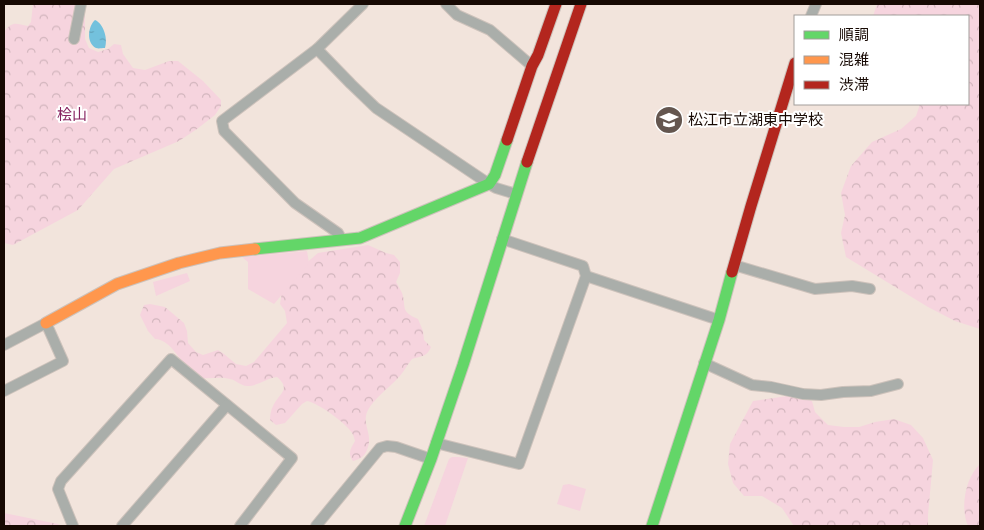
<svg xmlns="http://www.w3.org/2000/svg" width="984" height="530" viewBox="0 0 984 530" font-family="Helvetica,'Noto Sans JP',sans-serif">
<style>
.forest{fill:url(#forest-crowns)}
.park{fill:#f6d4de}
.water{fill:url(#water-ripples)}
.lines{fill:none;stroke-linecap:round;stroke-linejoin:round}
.street-casing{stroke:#cdc2bb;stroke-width:12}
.fast-casing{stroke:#cdc2bb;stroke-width:13}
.slow-casing{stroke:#cdc2bb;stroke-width:13}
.jam-casing{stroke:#cdc2bb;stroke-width:13}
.street{stroke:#aaaeaa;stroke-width:10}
.fast{stroke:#63d668;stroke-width:11}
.slow{stroke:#ff974d;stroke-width:11}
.jam{stroke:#b3261e;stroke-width:11}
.labels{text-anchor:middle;stroke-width:4;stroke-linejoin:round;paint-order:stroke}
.park-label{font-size:15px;fill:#862260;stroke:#fff}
.poi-label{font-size:15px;fill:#170903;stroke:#fff;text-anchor:start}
</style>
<defs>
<pattern id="forest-crowns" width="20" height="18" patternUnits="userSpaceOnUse" patternTransform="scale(1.25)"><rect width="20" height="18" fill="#f6d4de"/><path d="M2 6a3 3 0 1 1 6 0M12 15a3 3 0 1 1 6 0" fill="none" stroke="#d2b5bd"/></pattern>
<pattern id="water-ripples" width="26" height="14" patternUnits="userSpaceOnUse" patternTransform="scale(1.25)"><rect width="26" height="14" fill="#73c1dd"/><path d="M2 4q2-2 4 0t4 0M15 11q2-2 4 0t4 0" fill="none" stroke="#63a4bc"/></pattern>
</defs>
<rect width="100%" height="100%" fill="#f2e4dc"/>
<g class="forest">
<path d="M33 4H84L85 5V39L89 48 98 52 108 49 114 44 121 45 123 54 133 68 145 70 169 61H178L203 81 221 100V106L215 115 197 129 179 141 114 169 78 210 13 245 4 243V32C12 21 15 23 28 26L31 22Z"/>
<polygon points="877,4 980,4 980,329 955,321 928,307 846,257 841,233 845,215 841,193 851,166 872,142 901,129 916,116 920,104 968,104 968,16 873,16"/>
<path d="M368 245 386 253 394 255 400 262V273L396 282C398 285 400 289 402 293 407 307 399 311 418 319L423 331 424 340 431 347C427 357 421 356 412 359 407 365 404 372 398 378 390 387 368 403 366 416 364 428 373 435 367 450 364 457 360 459 353 461 347 453 351 448 355 441 354 438 354 436 352 433 346 423 318 403 307 401L302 404 285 423 276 425 270 420C270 415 271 409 274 404 280 393 291 389 277 377 267 378 258 386 247 386 241 386 236 380 230 379 221 376 211 379 202 378 197 374 191 370 186 365 176 356 170 340 155 339L148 331 140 315 144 305 150 304 165 307 184 323 187 331 188 343 196 352 203 355 218 350 224 354 236 364 246 366 254 362 287 323 285 311 280 304 282 291 304 265 318 253Z"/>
<polygon points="794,395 812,401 815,412 828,425 844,427 859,427 875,422 894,419 911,425 923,438 933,460 928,515 928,526 794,526 782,508 762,496 744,496 733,483 728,464 730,444 753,401"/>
<path d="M980 464V526H968C960 508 965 478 980 464Z"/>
<polygon points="4,513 58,524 61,526 4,526"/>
</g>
<g class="park">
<polygon points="307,251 309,263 274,304 248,289 248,262 242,257"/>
<polygon points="187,273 190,281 156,296 153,282"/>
<polygon points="452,457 458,457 468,458 445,526 424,526 449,459"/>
<polygon points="569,484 586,489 580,511 557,504 563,485"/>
</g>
<path class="water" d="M95 20C104 24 108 39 105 48 101 48 99 49 96 48 86 43 88 26 95 20Z"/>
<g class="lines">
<defs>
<g id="street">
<polyline points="446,4 457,15 490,30 532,66"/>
<polyline points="811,16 816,4"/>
<polyline points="74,39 81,4"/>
<polyline points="317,49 351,84 376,108 489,184 496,188 516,194"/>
<polyline points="342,240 338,233 295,203 224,131 222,121 317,49 363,4"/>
<polyline points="734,265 815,289 852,286 870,289"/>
<polyline points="586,276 719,320"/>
<polyline points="4,345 46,323 63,361 4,391"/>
<polyline points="704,363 752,385 771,387 803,394 821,395 843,392 871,391 898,384"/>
<polyline points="436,443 519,464 586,276 583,266 502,239"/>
<polyline points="73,526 58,489 61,481 171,359 292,458 240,526"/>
<polyline points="122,526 227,405"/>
<polyline points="316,526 380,448 387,446 396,447 431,459"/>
</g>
<g id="fast">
<polyline points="255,249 360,238 489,184 495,175 507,140"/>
<polyline points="405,526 431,459 463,365 527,162"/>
<polyline points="652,526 719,320 732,272"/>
</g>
<polyline id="slow" points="46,323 117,284 179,263 220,253 255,249"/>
<g id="jam">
<polyline points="507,140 532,66 538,55 556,4"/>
<polyline points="527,162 581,4"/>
<polyline points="732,272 751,206 795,63"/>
</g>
</defs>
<use href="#street" class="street-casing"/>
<use href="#fast" class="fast-casing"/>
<use href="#slow" class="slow-casing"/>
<use href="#jam" class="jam-casing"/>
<use href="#street" class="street"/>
<use href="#fast" class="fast"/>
<use href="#slow" class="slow"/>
<use href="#jam" class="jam"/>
</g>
<defs>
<symbol id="school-disc" viewBox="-11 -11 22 22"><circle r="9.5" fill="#64564f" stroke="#fff"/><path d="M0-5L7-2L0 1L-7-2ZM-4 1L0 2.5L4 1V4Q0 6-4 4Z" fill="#fff"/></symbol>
</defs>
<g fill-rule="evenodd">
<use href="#school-disc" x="653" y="104" width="32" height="32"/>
</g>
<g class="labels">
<g class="park-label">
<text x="72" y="120">桧山</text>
</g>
<g class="poi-label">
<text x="688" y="125">松江市立湖東中学校</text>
</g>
</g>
<rect width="984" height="530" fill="none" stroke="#170903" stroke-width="10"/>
<rect x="794" y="15" width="175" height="90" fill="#ffffff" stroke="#a29d9a"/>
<rect x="804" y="31" width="25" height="8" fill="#63d668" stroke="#a29d9a"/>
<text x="839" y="40" font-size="15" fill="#170903">順調</text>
<rect x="804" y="56" width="25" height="8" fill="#ff974d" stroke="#a29d9a"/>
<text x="839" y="65" font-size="15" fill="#170903">混雑</text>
<rect x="804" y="81" width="25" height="8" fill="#b3261e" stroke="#a29d9a"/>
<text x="839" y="90" font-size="15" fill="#170903">渋滞</text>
</svg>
